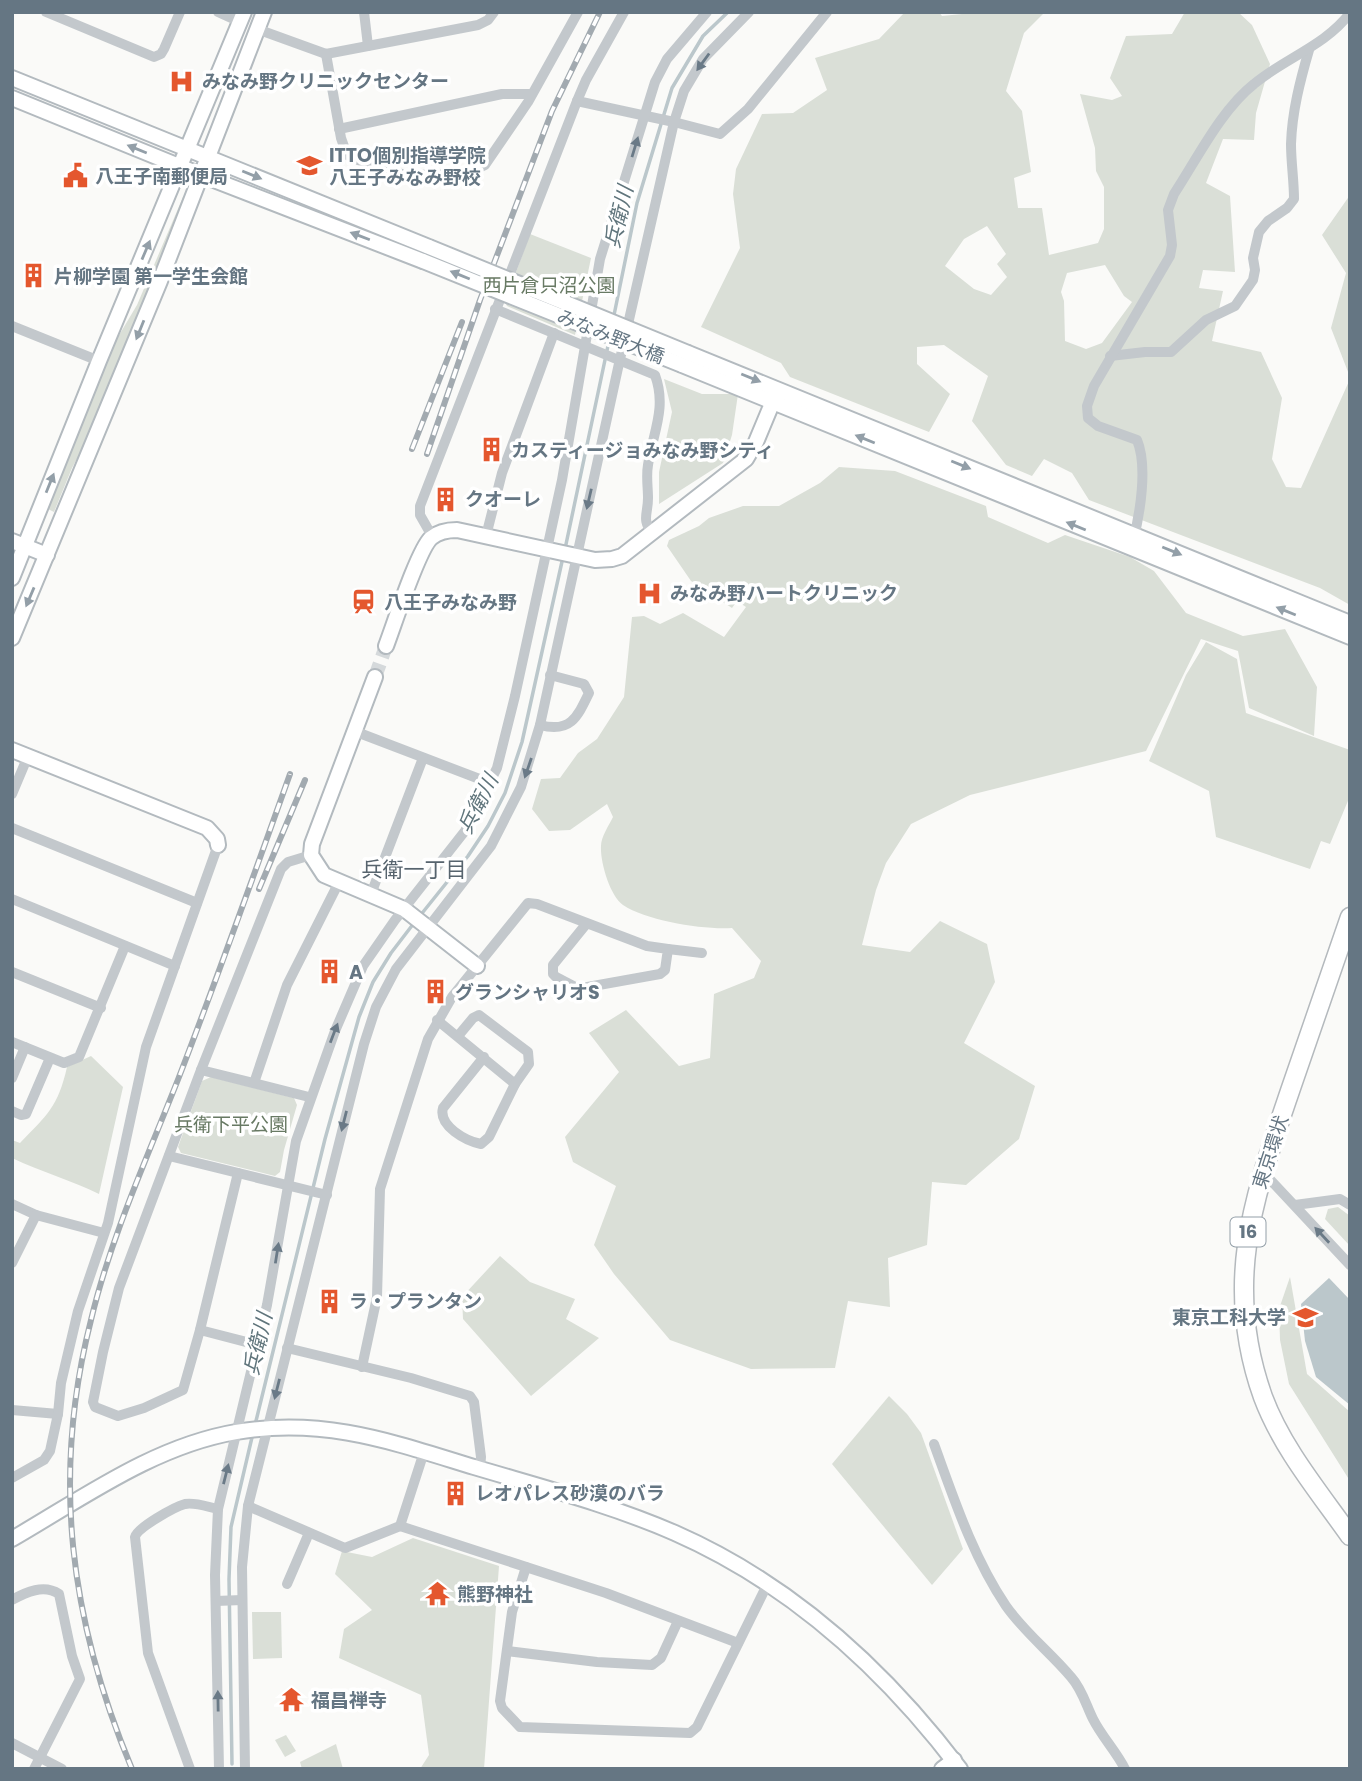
<svg xmlns="http://www.w3.org/2000/svg" width="1362" height="1781" viewBox="0 0 1362 1781" font-family="Poppins,'Noto Sans JP',sans-serif">
<style>
.green{fill:#dadfd7;fill-rule:evenodd}
.water{fill:#bbc7cb}
.lines{fill:none;stroke-linecap:round;stroke-linejoin:round}
.stream{stroke:#bbc7cb;stroke-width:3.5}
.secondary-tunnel{stroke:#d5d9db;stroke-width:14;stroke-dasharray:14 7;stroke-linecap:butt}
.secondary-casing{stroke:#b3babf;stroke-width:18}
.highway-casing{stroke:#b4b9bd;stroke-width:21}
.street{stroke:#c3c8cc;stroke-width:10}
.secondary{stroke:#fff;stroke-width:14}
.highway{stroke:#fff;stroke-width:18}
.rail-casing{stroke:#a2aab0;stroke-width:6}
.rail{stroke:#fff;stroke-width:3.5;stroke-dasharray:10;stroke-linecap:butt}
.secondary-bridge-casing{stroke:#b3babf;stroke-width:18;stroke-linecap:butt}
.secondary-bridge{stroke:#fff;stroke-width:14}
.oneway{fill:#6a7a87}
.oneway2{fill:#939fa8}
.labels{text-anchor:middle;stroke-width:7;stroke-linejoin:round;paint-order:stroke}
.shield{fill:#fff;stroke:#939fa8;stroke-width:2}
.shield-label{font-size:18px;font-weight:bold;fill:#657683}
.poi-label{font-size:19px;font-weight:bold;fill:#657683;stroke:#fff;text-anchor:start}
.park-label{font-size:19px;fill:#687a64;stroke:#fff}
.street-label{font-size:19px;fill:#657683;stroke:#fff}
.water-label{font-size:21px;font-style:italic;fill:#60757c;stroke:#fff}
.neighbourhood-label{font-size:21px;fill:#57646e;stroke:#fff}
</style>
<rect width="100%" height="100%" fill="#fafaf8"/>
<g class="green">
<path d="M905 12H939L942 16 982 12H1045L1024 33 1006 91 1022 111 1031 172 1014 178 1018 208H1042L1049 255 1098 243 1104 229V187L1096 171 1095 148 1080 94 1112 100 1122 96 1110 78 1126 36 1172 34 1185 12H1238L1252 25 1270 64 1256 113 1254 140 1223 139 1206 183 1230 196 1235 272 1203 270 1199 288 1223 291 1212 341 1261 352 1282 398 1272 459 1286 487 1301 488 1350 379V605L1320 588 1089 500 1072 473 1044 459 1032 476 1006 465 972 421 988 376 944 345 917 347V364L950 394 929 432 790 377 781 363 701 327 740 248 733 194 736 169 762 114 793 113 827 90 815 58 879 39ZM987 226 1006 254 997 264 1007 277 991 295 974 289 945 266 964 239ZM1105 265 1124 296 1132 302 1102 343 1086 349 1065 341 1064 301 1061 292 1067 273Z"/>
<polygon points="1350,195 1350,377 1331,328 1346,273 1322,235"/>
<polygon points="183,197 186,198 96,422 72,468 54,512 46,508 112,347 137,305"/>
<polygon points="530,234 591,258 575,335 507,306 505,302"/>
<polygon points="664,379 702,394 738,394 732,435 723,463 659,504 659,472 672,412"/>
<path d="M839 467 895 471 986 506 988 517 1048 543 1065 535 1130 557 1154 571 1186 613 1243 636 1285 629 1317 687 1314 736 1249 708 1238 651 1201 639 1146 751 970 795 911 824 886 863 876 890 862 945 910 952 940 921 987 944 995 982 964 1043 1035 1086 1019 1139 966 1185 932 1182 927 1245 888 1258 890 1307 848 1301 835 1368 751 1369 670 1340 614 1274 594 1245 616 1186 573 1162 565 1137 619 1072 589 1033 626 1010 679 1066 710 1058 714 994 754 978 761 961 732 928C704 930 647 921 623 905 610 896 600 862 601 846 601 837 609 825 613 817L607 804 570 830 549 831 532 809 541 779 560 778 578 753 597 739 624 697 632 617 644 616 660 624 683 613 724 637 746 607 737 601 732 608 691 581 667 546 669 540 699 526 709 518 743 506H779L820 483Z"/>
<polygon points="1206,642 1237,659 1246,713 1350,750 1350,796 1330,844 1321,841 1310,869 1216,837 1209,791 1149,761 1186,675"/>
<path d="M91 1056 123 1087 99 1194C71 1180 41 1172 12 1158V1140L20 1143C47 1115 58 1107 67 1067Z"/>
<polygon points="211,1077 294,1098 297,1105 284,1150 280,1172 275,1176 181,1153 178,1147 202,1081"/>
<polygon points="1338,1207 1350,1216 1350,1246 1325,1219 1328,1209"/>
<polygon points="500,1256 530,1282 575,1299 566,1319 599,1338 531,1396 463,1319 462,1297"/>
<polygon points="1290,1277 1307,1374 1350,1412 1350,1481 1289,1384 1280,1340 1279,1309"/>
<polygon points="889,1396 907,1414 921,1433 963,1549 932,1585 832,1464"/>
<polygon points="413,1538 499,1566 484,1769 420,1769 429,1755 421,1695 339,1658 344,1629 372,1610 335,1574 342,1551 372,1557"/>
<polygon points="252,1612 281,1612 282,1658 253,1659"/>
<polygon points="286,1735 296,1751 285,1757 275,1740"/>
<polygon points="336,1744 343,1769 302,1769 300,1762"/>
</g>
<polygon class="water" points="1329,1278 1350,1300 1350,1405 1316,1377 1305,1341 1301,1304"/>
<g class="lines">
<g class="stream">
<polyline points="613,320 637,203 672,88 703,36 728,12"/>
<polyline points="565,549 609,341"/>
<polyline points="419,917 468,856 488,826 505,793 522,742 563,557"/>
<polyline points="255,1425 325,1139 359,1017 373,982 391,953 414,923"/>
<polyline points="232,1764 229,1579 231,1527 253,1433"/>
</g>
<polyline class="secondary-tunnel" points="375,677 386,646"/>
<defs>
<g id="secondary">
<polyline points="12,78 429,247"/>
<polyline points="12,98 201,175 423,261"/>
<polyline points="688,353 1350,623"/>
<polyline points="682,365 1350,637"/>
<polyline points="12,541 47,555"/>
<polyline points="12,578 99,361 244,12"/>
<polyline points="12,638 160,281 264,12"/>
<path d="M386 646C394 625 418 550 431 538 438 532 448 530 457 530L595 560 612 559 622 556 746 459 756 442 776 394"/>
<polyline points="375,677 312,844 311,855 324,875 404,909 477,966"/>
<polyline points="12,750 207,828 217,839 218,845"/>
<path d="M12 1539C83 1498 154 1446 236 1432 324 1417 392 1442 474 1467 541 1487 611 1505 675 1533 791 1584 884 1669 960 1769"/>
<polyline points="942,1769 954,1760"/>
</g>
<path id="highway" d="M1350 917C1330 974 1311 1031 1291 1088 1254 1197 1222 1282 1263 1397 1282 1448 1319 1492 1350 1536"/>
</defs>
<use href="#secondary" class="secondary-casing"/>
<use href="#highway" class="highway-casing"/>
<g class="street">
<polyline points="46,12 154,57 161,54 164,49 180,12"/>
<polyline points="218,12 240,22"/>
<polyline points="364,12 368,46"/>
<polyline points="257,29 326,54 478,25 488,20 494,12"/>
<polyline points="326,54 341,138 347,155 369,165 406,175 466,174 485,165 528,102 578,12"/>
<polyline points="577,101 674,122 720,134 748,109 827,12"/>
<polyline points="339,129 502,94 531,94"/>
<path d="M495 309 655 375C667 408 653 432 648 465 646 476 648 487 648 498 648 515 641 519 653 534"/>
<polyline points="12,326 99,361"/>
<path d="M1110 356 1145 352H1171L1206 320 1235 306 1253 280 1255 270 1253 258 1259 232 1268 221 1287 208 1294 199C1294 181 1291 162 1291 144 1292 112 1300 81 1309 50"/>
<polyline points="432,536 420,515 420,506 577,101 586,80 624,12"/>
<polyline points="486,536 502,473 554,333"/>
<path d="M1133 541C1140 514 1148 466 1137 440L1098 426 1088 418 1087 406 1094 386 1170 256 1172 245 1168 210 1174 194C1197 159 1221 110 1254 84 1285 58 1325 46 1350 13"/>
<path d="M540 725C570 733 577 718 589 693L584 684 550 675"/>
<polyline points="354,731 490,783"/>
<polyline points="12,794 28,756"/>
<polyline points="12,828 197,903"/>
<polyline points="371,894 423,758"/>
<polyline points="12,899 175,966"/>
<polyline points="668,949 702,953"/>
<polyline points="12,972 101,1008"/>
<polyline points="437,1020 515,1084"/>
<path d="M458 1036 473 1018 479 1015 528 1052 529 1064 515 1084 489 1137 481 1144C466 1141 438 1126 443 1108L484 1057"/>
<polyline points="12,1042 64,1063 79,1057 125,946"/>
<polyline points="201,1070 309,1097"/>
<polyline points="12,1078 25,1047"/>
<polyline points="254,1083 287,985 339,882"/>
<polyline points="12,1111 21,1115 26,1114 50,1058"/>
<polyline points="169,1156 327,1195"/>
<polyline points="1263,1172 1350,1265"/>
<polyline points="238,1173 200,1330 183,1390 144,1408 118,1416 95,1407 93,1402 103,1352 119,1288 201,1070 281,869 288,862 311,855"/>
<polyline points="12,1204 36,1215 104,1233"/>
<polyline points="1295,1205 1340,1199 1350,1205"/>
<polyline points="12,1263 36,1215"/>
<polyline points="200,1330 258,1345"/>
<polyline points="287,1348 411,1378 470,1396 474,1402 481,1457 480,1468"/>
<polyline points="362,1367 377,1297 380,1189 428,1039 452,997 528,903 537,904 647,946 668,949 665,970 660,974 582,988 577,988 556,977 553,974 553,965 587,923"/>
<polyline points="12,1410 58,1414"/>
<path d="M934 1444C954 1499 973 1557 1006 1606 1025 1633 1050 1652 1071 1677 1082 1689 1086 1705 1093 1719 1102 1737 1116 1751 1125 1769"/>
<polyline points="12,1478 44,1460 50,1451 58,1414 61,1383 78,1311 108,1223 146,1047 218,845"/>
<polyline points="248,1506 345,1548 400,1526 424,1452"/>
<polyline points="400,1526 606,1593 738,1643"/>
<polyline points="526,1567 512,1612 500,1701 502,1708 520,1727 690,1733 697,1727 768,1583"/>
<polyline points="287,1584 309,1533"/>
<path d="M12 1600C26 1592 44 1584 59 1594L72 1656 80 1679 34 1769"/>
<polyline points="216,1601 242,1600"/>
<polyline points="507,1651 597,1662 652,1665 661,1658 678,1621"/>
<polyline points="12,1743 62,1769"/>
<path d="M190 1769 148 1653 135 1537C137 1528 174 1507 185 1504 195 1502 208 1507 218 1509"/>
<polyline points="219,1769 215,1575 218,1509 267,1305 296,1141 335,1031 363,966 395,920 465,831 497,768 515,696 562,480 600,259 655,82 667,59 707,12"/>
<polyline points="245,1769 242,1567 248,1506 364,1044 376,1007 396,969 491,846 521,787 540,725 618,368 674,122 684,91 703,59 749,12"/>
</g>
<use href="#secondary" class="secondary"/>
<use href="#highway" class="highway"/>
<defs>
<g id="rail">
<polyline points="412,449 462,322"/>
<polyline points="427,454 480,300 552,111 600,12"/>
<polyline points="259,889 305,780"/>
<path d="M132 1769C70 1621 51 1477 91 1320 111 1236 148 1156 179 1077 218 976 254 875 290 774"/>
</g>
</defs>
<use href="#rail" class="rail-casing"/>
<use href="#rail" class="rail"/>
<defs>
<g id="secondary-bridge">
<polyline points="429,247 688,353"/>
<polyline points="423,261 682,365"/>
</g>
</defs>
<use href="#secondary-bridge" class="secondary-bridge-casing"/>
<use href="#secondary-bridge" class="secondary-bridge"/>
</g>
<defs><path id="oneway-solid" d="M-6-.8H1V-3.2L6.5 0L1 3.2V.8H-6Z" transform="scale(1.75)"/></defs>
<g class="oneway">
<use href="#oneway-solid" transform="translate(703 62) rotate(126)"/>
<use href="#oneway-solid" transform="translate(635 147) rotate(-73)"/>
<use href="#oneway-solid" transform="translate(589 499) rotate(103)"/>
<use href="#oneway-solid" transform="translate(528 768) rotate(109)"/>
<use href="#oneway-solid" transform="translate(334 1033) rotate(-69)"/>
<use href="#oneway-solid" transform="translate(344 1121) rotate(104)"/>
<use href="#oneway-solid" transform="translate(1322 1235) rotate(-133)"/>
<use href="#oneway-solid" transform="translate(277 1253) rotate(-81)"/>
<use href="#oneway-solid" transform="translate(277 1389) rotate(104)"/>
<use href="#oneway-solid" transform="translate(226 1474) rotate(-76)"/>
<use href="#oneway-solid" transform="translate(218 1701) rotate(-91)"/>
</g>
<g class="oneway2">
<use href="#oneway-solid" transform="translate(137 149) rotate(-158)"/>
<use href="#oneway-solid" transform="translate(252 175) rotate(22)"/>
<use href="#oneway-solid" transform="translate(360 236) rotate(-159)"/>
<use href="#oneway-solid" transform="translate(146 250) rotate(-67)"/>
<use href="#oneway-solid" transform="translate(460 275) rotate(-158)"/>
<use href="#oneway-solid" transform="translate(140 330) rotate(112)"/>
<use href="#oneway-solid" transform="translate(751 378) rotate(22)"/>
<use href="#oneway-solid" transform="translate(865 439) rotate(-158)"/>
<use href="#oneway-solid" transform="translate(961 465) rotate(22)"/>
<use href="#oneway-solid" transform="translate(50 483) rotate(-68)"/>
<use href="#oneway-solid" transform="translate(1076 526) rotate(-158)"/>
<use href="#oneway-solid" transform="translate(1172 551) rotate(22)"/>
<use href="#oneway-solid" transform="translate(30 597) rotate(113)"/>
<use href="#oneway-solid" transform="translate(1286 611) rotate(-158)"/>
</g>
<defs>
<symbol id="hospital-bare" viewBox="-9 -9 18 18"><path d="M-5-5h3v3.5h4V-5h3V5h-3V1.5h-4V5h-3Z" fill="#e4572e" stroke="#fff" stroke-width="2.5" paint-order="stroke"/></symbol>
<symbol id="school-bare" viewBox="-9 -9 18 18"><path d="M0-5L7-2L0 1L-7-2ZM-4 1L0 2.5L4 1V4Q0 6-4 4Z" fill="#e4572e" stroke="#fff" stroke-width="2.5" paint-order="stroke"/></symbol>
<symbol id="civic-bare" viewBox="-9 -9 18 18"><path d="M-.6-6.5H3V-4.5H.6V-3L4-1V1h2V6H-6V1h2V-1L-.6-3ZM-1.2 2.5V6h2.4V2.5Z" fill="#e4572e" stroke="#fff" stroke-width="2.5" paint-order="stroke"/></symbol>
<symbol id="building-bare" viewBox="-9 -9 18 18"><path d="M-4-6H4V6H1V3H-1V6H-4ZM-2.5-4.3h1.7v1.8h-1.7ZM.8-4.3h1.7v1.8H.8ZM-2.5-1h1.7V.8h-1.7ZM.8-1h1.7V.8H.8Z" fill="#e4572e" stroke="#fff" stroke-width="2.5" paint-order="stroke"/></symbol>
<symbol id="station-bare" viewBox="-9 -9 18 18"><path d="M-3-6H3Q5-6 5-4V2Q5 4 3 4L4.5 6H3L1.5 4h-3L-3 6H-4.5L-3 4Q-5 4-5 2V-4Q-5-6-3-6ZM-3.5-4v3h7v-3ZM-3.5 1v1.5H-2V1ZM2 1v1.5H3.5V1Z" fill="#e4572e" stroke="#fff" stroke-width="2.5" paint-order="stroke"/></symbol>
<symbol id="university-bare" viewBox="-9 -9 18 18"><path d="M0-5L7-2L0 1L-7-2ZM-4 1L0 2.5L4 1V4Q0 6-4 4Z" fill="#e4572e" stroke="#fff" stroke-width="2.5" paint-order="stroke"/></symbol>
<symbol id="temple-bare" viewBox="-9 -9 18 18"><path d="M0-6L5-2H3V0L6.5 2.5H4V6H1.5V3h-3V6H-4V2.5H-6.5L-3 0V-2H-5Z" fill="#e4572e" stroke="#fff" stroke-width="2.5" paint-order="stroke"/></symbol>
</defs>
<g fill-rule="evenodd">
<use href="#hospital-bare" x="164" y="64" width="35" height="35"/>
<use href="#school-bare" x="292" y="148" width="35" height="35"/>
<use href="#civic-bare" x="58" y="158" width="35" height="35"/>
<use href="#building-bare" x="16" y="258" width="35" height="35"/>
<use href="#building-bare" x="474" y="432" width="35" height="35"/>
<use href="#building-bare" x="428" y="482" width="35" height="35"/>
<use href="#hospital-bare" x="632" y="576" width="35" height="35"/>
<use href="#station-bare" x="346" y="584" width="35" height="35"/>
<use href="#building-bare" x="312" y="954" width="35" height="35"/>
<use href="#building-bare" x="418" y="974" width="35" height="35"/>
<use href="#building-bare" x="312" y="1284" width="35" height="35"/>
<use href="#university-bare" x="1288" y="1300" width="35" height="35"/>
<use href="#building-bare" x="438" y="1476" width="35" height="35"/>
<use href="#temple-bare" x="420" y="1576" width="35" height="35"/>
<use href="#temple-bare" x="274" y="1682" width="35" height="35"/>
</g>
<g class="labels">
<rect class="shield" x="1230.5" y="1217.5" width="35" height="29" rx="5"/>
<g class="shield-label">
<text x="1248" y="1238">16</text>
</g>
<g class="poi-label">
<text x="202" y="88">みなみ野クリニックセンター</text>
<text x="329" y="162">ITTO個別指導学院<tspan x="329" dy="22">八王子みなみ野校</tspan></text>
<text x="95" y="183">八王子南郵便局</text>
<text x="54" y="283">片柳学園 第一学生会館</text>
<text x="511" y="457">カスティージョみなみ野シティ</text>
<text x="465" y="506">クオーレ</text>
<text x="670" y="600">みなみ野ハートクリニック</text>
<text x="384" y="609">八王子みなみ野</text>
<text x="349" y="979">A</text>
<text x="455" y="999">グランシャリオS</text>
<text x="349" y="1308">ラ・プランタン</text>
<text x="1286" y="1324" text-anchor="end">東京工科大学</text>
<text x="475" y="1500">レオパレス砂漠のバラ</text>
<text x="457" y="1601">熊野神社</text>
<text x="311" y="1707">福昌禅寺</text>
</g>
<g class="park-label">
<text x="549" y="292">西片倉只沼公園</text>
<text x="231" y="1131">兵衛下平公園</text>
</g>
<g class="street-label">
<text transform="translate(611 336) rotate(22)" y="7">みなみ野大橋</text>
<text transform="translate(1270 1152) rotate(-72)" y="7">東京環状</text>
</g>
<g class="water-label">
<text transform="translate(619 217) rotate(-77)" y="7">兵衛川</text>
<text transform="translate(478 804) rotate(-63)" y="7">兵衛川</text>
<text transform="translate(258 1344) rotate(-77)" y="7">兵衛川</text>
</g>
<g class="neighbourhood-label">
<text x="414" y="877">兵衛一丁目</text>
</g>
</g>
<rect width="1362" height="1781" fill="none" stroke="#657683" stroke-width="28"/>
</svg>
